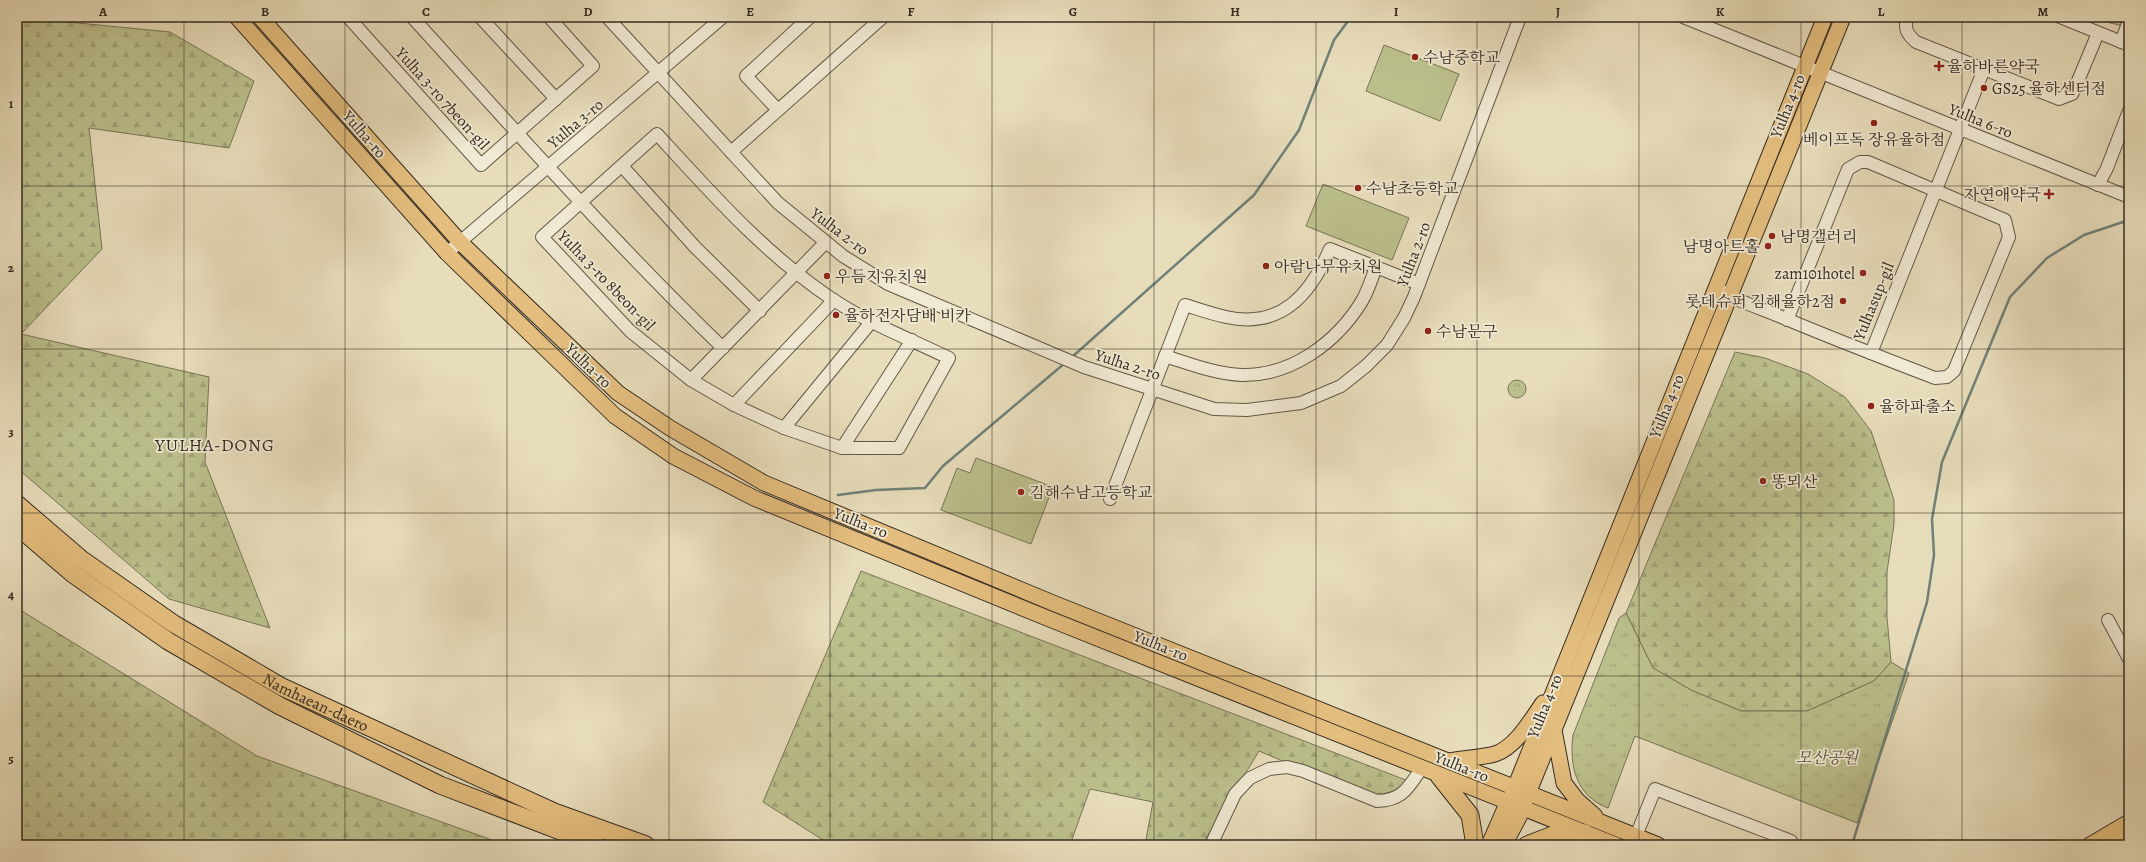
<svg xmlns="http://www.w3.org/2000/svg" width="2146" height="862" viewBox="0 0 2146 862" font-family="Alegreya,'Noto Serif KR',serif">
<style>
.forest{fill:url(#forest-firs);stroke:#787556}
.park{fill:url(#park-tufts);stroke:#787556}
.pitch{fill:#bbbf8c;stroke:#787556}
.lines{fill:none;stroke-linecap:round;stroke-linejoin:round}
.stream{stroke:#708179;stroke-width:2.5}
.minor-casing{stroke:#625848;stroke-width:14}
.major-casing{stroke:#352b21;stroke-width:17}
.highway-casing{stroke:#352b21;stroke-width:19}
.minor{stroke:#f0e9d3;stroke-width:12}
.major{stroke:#e4be7e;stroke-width:15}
.highway{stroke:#e4be7e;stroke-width:17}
.grid{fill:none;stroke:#352b21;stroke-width:1;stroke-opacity:0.55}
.poi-dot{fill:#8f2418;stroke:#f0e9d3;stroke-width:1.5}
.labels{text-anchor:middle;stroke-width:3.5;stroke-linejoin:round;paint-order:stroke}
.poi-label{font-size:16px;fill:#352b21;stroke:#f0e9d3;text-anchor:start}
.street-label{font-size:16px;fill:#352b21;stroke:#f0e9d3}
.park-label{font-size:16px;font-style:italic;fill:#56503c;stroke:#f0e9d3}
.quarter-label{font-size:18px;letter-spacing:1px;fill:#352b21;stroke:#f0e9d3}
.neatline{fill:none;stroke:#352b21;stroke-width:1.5}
.grid-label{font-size:13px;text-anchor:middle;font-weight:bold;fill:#352b21}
</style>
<defs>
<pattern id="forest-firs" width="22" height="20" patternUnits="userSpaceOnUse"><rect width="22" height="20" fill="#bbbf8c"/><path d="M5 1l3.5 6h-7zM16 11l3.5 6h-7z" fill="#a1a478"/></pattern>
<pattern id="park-tufts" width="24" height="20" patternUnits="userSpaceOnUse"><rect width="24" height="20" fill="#bbbf8c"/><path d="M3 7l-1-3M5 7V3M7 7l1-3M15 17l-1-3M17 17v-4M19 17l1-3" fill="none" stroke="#a1a478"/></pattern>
</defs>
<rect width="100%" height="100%" fill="#e8ddbb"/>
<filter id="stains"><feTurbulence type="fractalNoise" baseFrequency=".005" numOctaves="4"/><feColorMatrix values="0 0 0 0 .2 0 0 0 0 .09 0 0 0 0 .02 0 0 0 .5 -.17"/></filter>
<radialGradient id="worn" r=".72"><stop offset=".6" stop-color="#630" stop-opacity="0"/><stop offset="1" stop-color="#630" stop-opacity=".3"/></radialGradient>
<g class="forest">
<polygon points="17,17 170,32 254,81 229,148 89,128 102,249 21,334 209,377 205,462 270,628 169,599 17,468"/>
<polygon points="1735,352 1765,358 1808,374 1845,397 1871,431 1894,500 1894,524 1887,572 1887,617 1891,662 1874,681 1807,711 1741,711 1691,690 1653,668 1626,613"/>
<polygon points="861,571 1411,782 1377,801 1259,751 1202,845 1145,845 1153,802 1090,789 1070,845 831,845 763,802"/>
<polygon points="17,608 257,756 506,845 17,845"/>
</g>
<g class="park">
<polygon points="2086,17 2129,17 2127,27"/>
<circle cx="1517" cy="389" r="9"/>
<path d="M1626 613 1653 668 1691 690 1741 711H1807L1874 681 1891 662 1909 673 1857 823 1635 736 1608 808C1576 796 1569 766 1573 735L1619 618Z"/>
</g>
<g class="pitch">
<polygon points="1384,45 1459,74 1440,121 1366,91"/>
<polygon points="1323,184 1409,218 1392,260 1306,226"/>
<polygon points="976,458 1053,487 1031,544 941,510 957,468 970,473"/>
</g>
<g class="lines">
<g class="stream">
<polyline points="1072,357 1254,195 1299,130 1334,40 1351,17"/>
<polyline points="838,495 876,490 925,488 943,466 1065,363"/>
<polyline points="1852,845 1927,602 1934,555 1932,519 1942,462 2010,297 2047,258 2084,235 2129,220"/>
</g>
<defs>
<g id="minor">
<polyline points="348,17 481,165 593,66 549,17"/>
<path d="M412 17C514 129 614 243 723 348"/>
<polyline points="480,17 556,99"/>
<polyline points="607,17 778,203 843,256 888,284 1084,367 1214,409 1247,410 1301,403 1341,386 1366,366 1387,345 1404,318 1414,297 1520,17"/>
<polyline points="1683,17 2129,197"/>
<path d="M1907 17C1904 29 1907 34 1916 42L2059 99 2072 94 2075 88 2098 33"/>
<polyline points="2060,17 2129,45"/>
<polyline points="2121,42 2129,21"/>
<polyline points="778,110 746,76 810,17"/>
<path d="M657 134C712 194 765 254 832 299 868 323 910 339 949 358L899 448H842L784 428 734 405 691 380 630 331 542 237Z"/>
<polyline points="731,152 883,17"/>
<polyline points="622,166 695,247 760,311"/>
<polyline points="2098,185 2107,168 2129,111"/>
<polyline points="447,253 723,17"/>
<path d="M1716 287C1735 301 1758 307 1779 316 1831 338 1883 358 1935 378L1947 377 1954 371 2009 237 2005 220 1868 162H1860L1848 169 1787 320"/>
<polyline points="1871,353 1984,69"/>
<path d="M1165 356C1190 364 1216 374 1242 375 1292 376 1337 342 1362 301 1368 291 1372 278 1376 267"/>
<polyline points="691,380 825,243"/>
<polyline points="734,405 834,300"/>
<polyline points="784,428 872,321"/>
<polyline points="842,448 912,340"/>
<path d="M1110 499 1185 305C1198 309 1212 314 1226 317 1281 329 1310 295 1330 249L1419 284"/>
<polyline points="2108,620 2129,659"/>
<polyline points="1636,836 1655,789 1791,841 1790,845"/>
<path d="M1211 845 1235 794 1250 778 1269 769 1287 767 1303 771 1377 801C1403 800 1408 788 1421 769"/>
</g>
<g id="major">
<polyline points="237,17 447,253 615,416 673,456 754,498 1047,618 1616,845"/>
<polyline points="260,17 460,242 618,393 670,428 764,483 1053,603 1658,845"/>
<polyline points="1554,730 1564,783 1577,800 1595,816"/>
<path d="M1449 761C1464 758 1480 758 1495 754 1516 747 1531 720 1543 703"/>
<polyline points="1512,795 1825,17"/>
<polyline points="1525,801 1843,17"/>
<polyline points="2090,845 2129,822"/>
<polyline points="2110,845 2129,834"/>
</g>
<g id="highway">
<path id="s1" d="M17 504 81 559 174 624 282 687 554 812 646 845"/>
<polyline points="17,526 73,574 168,641 280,706 440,785 597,845"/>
<polyline points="1439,776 1470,815 1475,845"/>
<polyline points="1490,845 1508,804"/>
<polyline points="1503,845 1522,809"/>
<polyline points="1527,845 1558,833 1585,833"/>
</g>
</defs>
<use href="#minor" class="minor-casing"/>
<use href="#major" class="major-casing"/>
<use href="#highway" class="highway-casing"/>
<use href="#minor" class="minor"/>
<use href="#major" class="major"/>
<use href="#highway" class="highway"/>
</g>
<path class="grid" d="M184 17V845M345 17V845M507 17V845M669 17V845M830 17V845M992 17V845M1154 17V845M1316 17V845M1477 17V845M1639 17V845M1801 17V845M1962 17V845M17 186H2129M17 349H2129M17 513H2129M17 676H2129"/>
<g class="poi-dot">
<circle cx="1415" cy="57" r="4"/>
<path d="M1937 60h4v4h4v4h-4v4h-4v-4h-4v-4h4z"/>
<circle cx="1984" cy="88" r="4"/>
<circle cx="1874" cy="123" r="4"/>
<circle cx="1358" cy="188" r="4"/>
<path d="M2047 188h4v4h4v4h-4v4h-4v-4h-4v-4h4z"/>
<circle cx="1772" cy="236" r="4"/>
<circle cx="1768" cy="246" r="4"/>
<circle cx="1266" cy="266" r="4"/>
<circle cx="1863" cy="273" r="4"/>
<circle cx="827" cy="276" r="4"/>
<circle cx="1843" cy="301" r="4"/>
<circle cx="836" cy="315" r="4"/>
<circle cx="1428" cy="331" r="4"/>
<circle cx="1871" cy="406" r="4"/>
<circle cx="1763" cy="481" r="4"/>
<circle cx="1021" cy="492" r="4"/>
</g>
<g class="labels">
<g class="poi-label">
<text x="1423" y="63">수남중학교</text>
<text x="1947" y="72">율하바른약국</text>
<text x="1992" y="94">GS25 율하센터점</text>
<text x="1874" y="145" text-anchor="middle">베이프독 장유율하점</text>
<text x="1366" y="194">수남초등학교</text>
<text x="2041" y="200" text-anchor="end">자연애약국</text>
<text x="1780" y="242">남명갤러리</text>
<text x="1760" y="252" text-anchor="end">남명아트홀</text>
<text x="1274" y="272">아람나무유치원</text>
<text x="1855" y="279" text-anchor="end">zam101hotel</text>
<text x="835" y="282">우듬지유치원</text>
<text x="1835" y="307" text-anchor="end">롯데슈퍼 김해율하2점</text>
<text x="844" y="321">율하전자담배 비카</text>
<text x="1436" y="337">수남문구</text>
<text x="1879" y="412">율하파출소</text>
<text x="1771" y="487">똥뫼산</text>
<text x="1029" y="498">김해수남고등학교</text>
</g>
<g class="street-label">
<text transform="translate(443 98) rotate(48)" y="6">Yulha 3-ro 7beon-gil</text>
<text transform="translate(1787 106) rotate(-68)" y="6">Yulha 4-ro</text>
<text transform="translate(1981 120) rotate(22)" y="6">Yulha 6-ro</text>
<text transform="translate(575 123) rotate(-40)" y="6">Yulha 3-ro</text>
<text transform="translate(365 134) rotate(49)" y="6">Yulha-ro</text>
<text transform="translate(840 231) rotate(37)" y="6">Yulha 2-ro</text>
<text transform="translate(1413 254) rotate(-69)" y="6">Yulha 2-ro</text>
<text transform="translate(607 280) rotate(46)" y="6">Yulha 3-ro 8beon-gil</text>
<text transform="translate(1873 301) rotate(-68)" y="6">Yulhasup-gil</text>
<text transform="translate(1128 364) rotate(18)" y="6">Yulha 2-ro</text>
<text transform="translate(589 365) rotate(44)" y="6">Yulha-ro</text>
<text transform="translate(1666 406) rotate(-68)" y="6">Yulha 4-ro</text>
<text transform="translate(861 522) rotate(22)" y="6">Yulha-ro</text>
<text transform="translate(1161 645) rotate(22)" y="6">Yulha-ro</text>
<text dy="6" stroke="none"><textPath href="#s1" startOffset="360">Namhaean-daero</textPath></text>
<text transform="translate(1544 706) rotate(-68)" y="6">Yulha 4-ro</text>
<text transform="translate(1462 766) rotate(22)" y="6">Yulha-ro</text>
</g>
<g class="park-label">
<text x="1827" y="763">모산공원</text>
</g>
<g class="quarter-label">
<text x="215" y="451">YULHA-DONG</text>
</g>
</g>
<rect width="2146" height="862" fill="none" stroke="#e8ddbb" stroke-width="44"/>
<rect x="22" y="22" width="2102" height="818" class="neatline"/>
<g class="grid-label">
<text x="103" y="16">A</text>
<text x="265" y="16">B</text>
<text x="426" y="16">C</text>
<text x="588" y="16">D</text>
<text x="750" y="16">E</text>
<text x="911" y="16">F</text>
<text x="1073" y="16">G</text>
<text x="1235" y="16">H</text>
<text x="1396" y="16">I</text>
<text x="1558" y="16">J</text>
<text x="1720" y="16">K</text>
<text x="1881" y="16">L</text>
<text x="2043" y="16">M</text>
<text x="11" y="108">1</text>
<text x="11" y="272">2</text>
<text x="11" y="436">3</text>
<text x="11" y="599">4</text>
<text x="11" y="763">5</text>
</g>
<rect width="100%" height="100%" filter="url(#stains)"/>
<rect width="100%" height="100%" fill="url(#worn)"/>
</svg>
